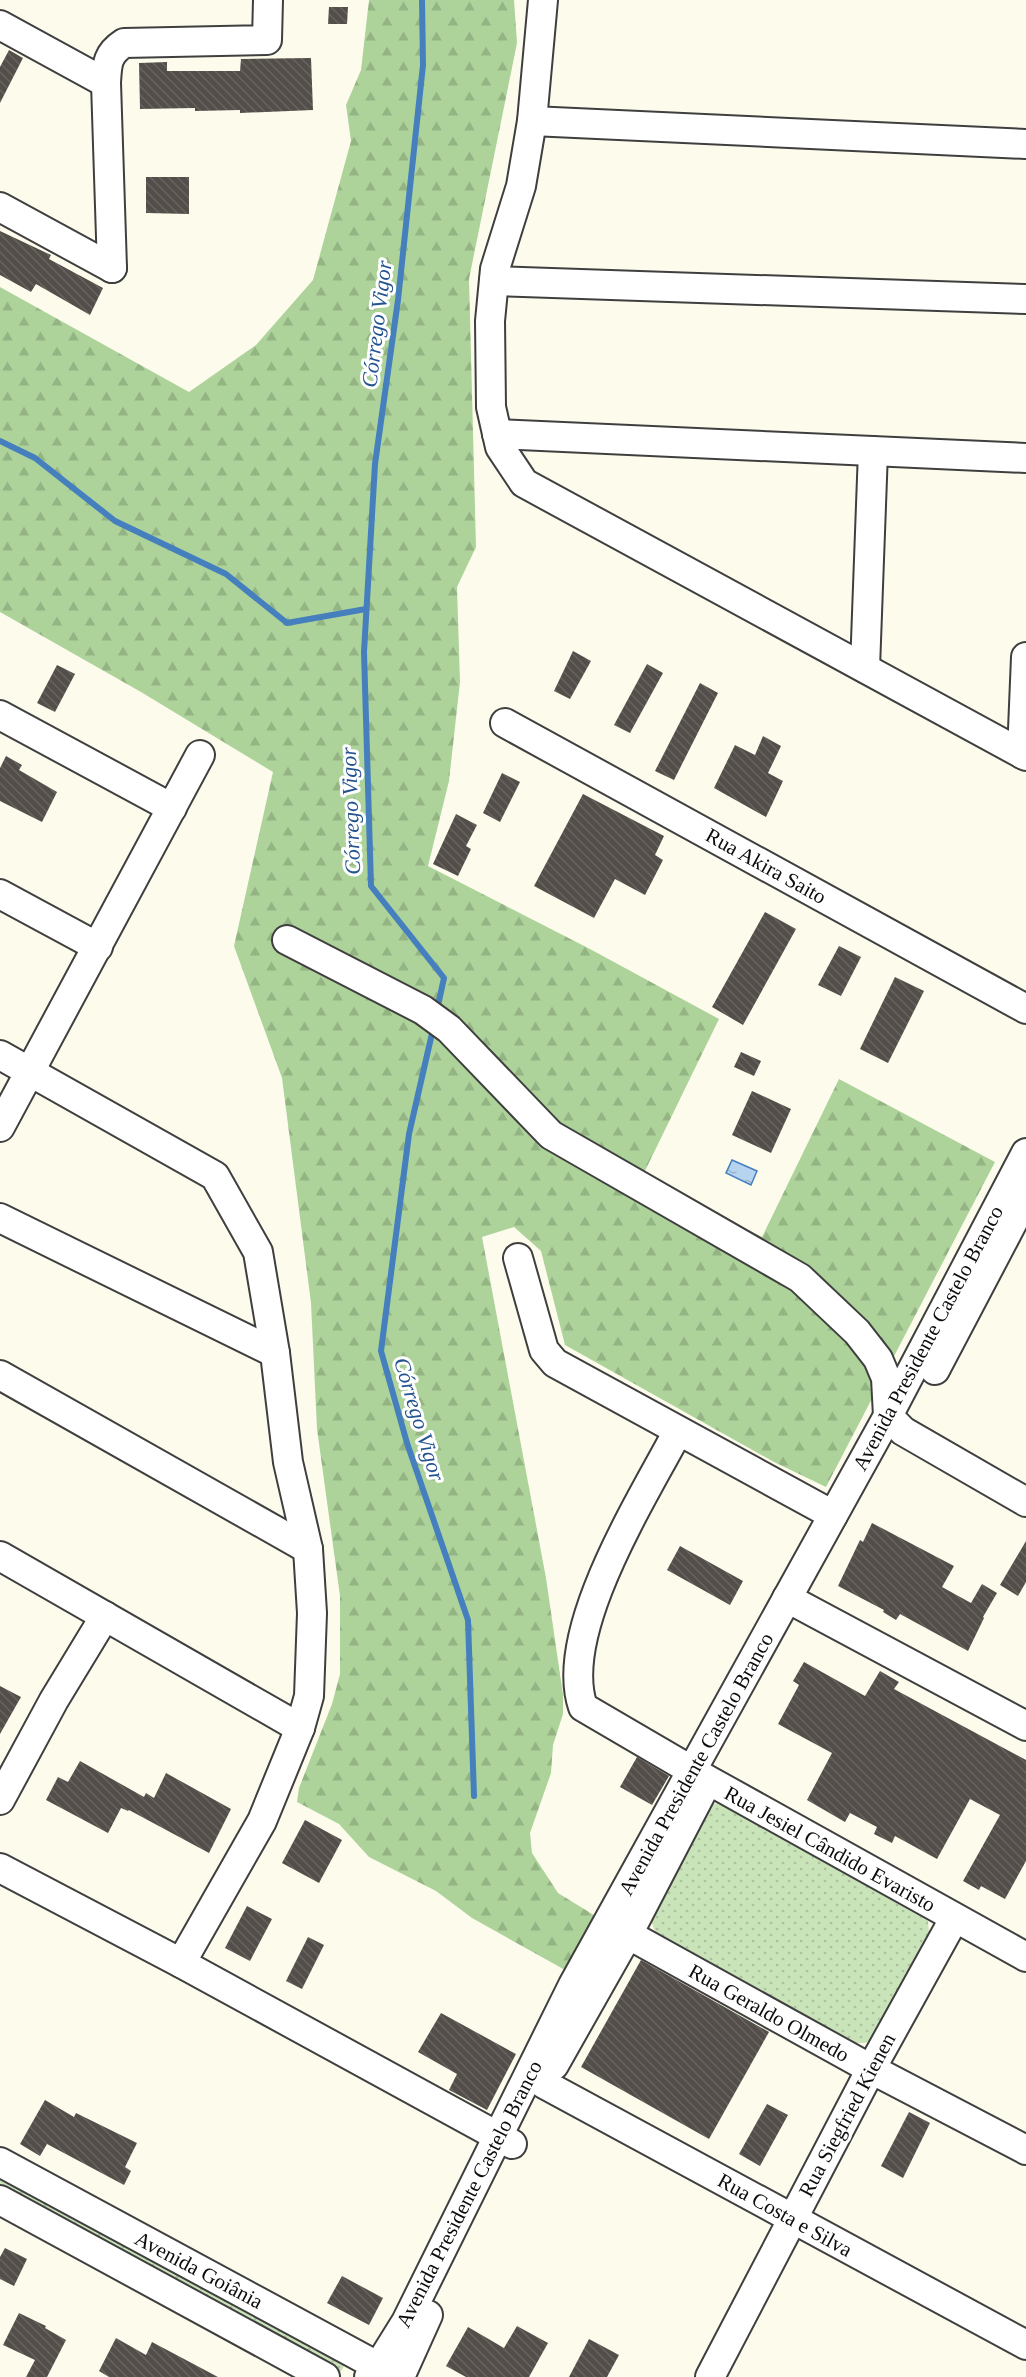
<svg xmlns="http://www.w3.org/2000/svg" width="1026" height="2377" viewBox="0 0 1026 2377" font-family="'Times New Roman',serif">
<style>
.green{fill:url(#green-dots)}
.forest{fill:url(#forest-firs)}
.water{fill:url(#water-ripples);stroke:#457fbe;stroke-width:1.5}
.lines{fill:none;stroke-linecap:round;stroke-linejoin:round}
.stream{stroke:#457fbe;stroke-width:6}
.building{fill:url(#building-back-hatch)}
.minor-casing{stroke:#3f3f3f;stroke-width:32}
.minor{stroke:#fff;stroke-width:28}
.labels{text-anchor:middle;stroke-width:6;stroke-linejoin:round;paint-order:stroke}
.street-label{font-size:21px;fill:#0c0c0c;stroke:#fff}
.water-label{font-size:22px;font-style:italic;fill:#235390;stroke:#fff}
</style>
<defs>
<pattern id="green-dots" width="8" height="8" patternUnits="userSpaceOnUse" patternTransform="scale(1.5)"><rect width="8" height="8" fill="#cae4ba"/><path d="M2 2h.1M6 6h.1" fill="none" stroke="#acc29f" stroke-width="1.8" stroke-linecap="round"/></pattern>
<pattern id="forest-firs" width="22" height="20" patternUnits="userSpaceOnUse" patternTransform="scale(1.5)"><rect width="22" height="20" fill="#add39b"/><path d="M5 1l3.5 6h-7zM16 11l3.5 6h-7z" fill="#94b484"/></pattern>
<pattern id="water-ripples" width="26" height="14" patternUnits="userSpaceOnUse" patternTransform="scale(1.5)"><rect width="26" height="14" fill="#b6d3ef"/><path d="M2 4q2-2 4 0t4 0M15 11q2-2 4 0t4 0" fill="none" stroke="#9bb4cc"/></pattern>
<pattern id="building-back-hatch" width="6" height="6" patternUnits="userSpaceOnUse" patternTransform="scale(1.5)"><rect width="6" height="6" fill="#534e49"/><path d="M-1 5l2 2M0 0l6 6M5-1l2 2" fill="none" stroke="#67635f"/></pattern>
</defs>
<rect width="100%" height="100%" fill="#fdfcec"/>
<g class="green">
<polygon points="720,1802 928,1921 929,1932 872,2039 865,2043 856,2043 655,1932 651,1920 711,1805"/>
<path d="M0 2170 345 2363C343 2369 342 2372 335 2374L0 2191Z"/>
</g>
<polygon class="forest" points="369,0 514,0 517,43 469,279 476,547 457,587 460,682 449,781 428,866 590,949 719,1019 642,1177 762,1237 839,1079 995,1162 826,1487 774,1462 565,1345 541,1251 514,1227 482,1237 546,1578 563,1695 563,1714 553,1745 551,1773 530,1833 532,1853 558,1893 597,1917 565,1970 472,1918 436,1891 369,1857 339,1824 297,1802 299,1788 332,1704 340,1674 340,1596 317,1429 311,1303 282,1078 234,946 273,772 141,692 0,612 0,287 189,392 256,345 313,280 351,141 346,105 361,70"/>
<polygon class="water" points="732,1160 757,1171 751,1185 726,1173"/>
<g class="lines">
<g class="stream">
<polyline points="422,0 423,65 398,300 375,464 364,652 371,886 444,978 437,1010"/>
<polyline points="0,441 35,458 115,521 226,574 287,623 366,609"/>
<polyline points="433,1029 409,1134 381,1351 407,1443 468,1620 474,1796"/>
</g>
</g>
<g class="building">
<polygon points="329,7 348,7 347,24 328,24"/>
<polygon points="9,50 23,58 0,103 0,67"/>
<polygon points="311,58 313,110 240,113 240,110 195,111 195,108 140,109 139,63 167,62 167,71 240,71 241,59"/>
<polygon points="146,177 189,177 189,214 146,213"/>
<polygon points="0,231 51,255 49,259 103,288 90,315 36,284 31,292 0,275"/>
<polygon points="573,651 591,661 570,699 554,691"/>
<polygon points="647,664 663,673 630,733 614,725"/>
<polygon points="57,665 75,674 55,712 37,703"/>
<polygon points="700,683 718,693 674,780 655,771"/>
<polygon points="763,736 781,746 768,773 783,781 766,817 714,788 735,745 755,755"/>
<polygon points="6,756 22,765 19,770 57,792 42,822 0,801 0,768"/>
<polygon points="502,773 520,782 500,822 483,813"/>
<polygon points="583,794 664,836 655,855 663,860 645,895 615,879 594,918 534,886"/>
<polygon points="456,814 477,825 466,846 471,849 458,876 433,864"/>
<polygon points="765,912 796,929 743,1025 712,1007"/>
<polygon points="839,946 861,957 841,996 818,985"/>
<polygon points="895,977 924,991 888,1063 860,1049"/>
<polygon points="741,1052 761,1061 754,1076 734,1067"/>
<polygon points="752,1091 791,1109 771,1153 732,1135"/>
<polygon points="872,1523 954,1566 942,1587 971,1603 982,1584 997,1593 983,1617 984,1618 968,1651 900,1614 896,1620 883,1612 884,1610 838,1586 860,1540 863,1542"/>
<polygon points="1026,1541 1026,1582 1018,1596 1000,1585"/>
<polygon points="680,1546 743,1581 730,1605 667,1570"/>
<polygon points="804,1662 865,1696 880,1671 899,1682 894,1689 1026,1760 1026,1861 1005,1899 981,1886 979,1890 963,1881 1000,1815 970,1799 937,1859 895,1836 892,1843 874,1834 877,1827 850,1813 845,1822 807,1800 832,1753 778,1724 799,1685 793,1681"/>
<polygon points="0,1686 21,1697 0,1734"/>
<polygon points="637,1757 669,1776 652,1805 620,1787"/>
<polygon points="80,1761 144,1797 146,1793 154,1798 166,1773 231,1809 209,1853 129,1810 128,1811 121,1808 108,1833 46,1800 58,1777 68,1782"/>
<polygon points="305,1820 342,1840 319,1883 282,1863"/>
<polygon points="247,1906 272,1919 250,1961 225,1948"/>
<polygon points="308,1937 324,1945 302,1989 286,1981"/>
<polygon points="641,1960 769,2032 709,2139 581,2067"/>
<polygon points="441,2013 516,2054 487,2110 449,2090 457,2074 418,2052"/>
<polygon points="45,2100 74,2117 76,2113 137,2143 125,2167 131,2171 124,2185 47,2144 40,2156 20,2144"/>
<polygon points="767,2104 788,2115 760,2166 739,2154"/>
<polygon points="909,2112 930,2123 903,2178 881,2166"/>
<polygon points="5,2248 27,2259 14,2286 0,2279 0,2257"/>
<polygon points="342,2276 383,2298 369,2325 327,2303"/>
<polygon points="19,2313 46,2326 45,2328 66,2340 47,2377 26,2377 35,2360 3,2345"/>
<polygon points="517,2326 548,2343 529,2377 466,2377 446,2366 468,2327 504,2348"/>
<polygon points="116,2338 146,2355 152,2342 218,2377 109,2377 99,2371"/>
<polygon points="589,2339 619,2355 607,2377 569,2377"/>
</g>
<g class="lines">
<defs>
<g id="minor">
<polyline points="543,0 532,121 521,186 495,269 490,321 491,407 500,447 524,483 1026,756"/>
<polyline points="0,25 106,83"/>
<polyline points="532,121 1026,144"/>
<polyline points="0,207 112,268"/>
<path d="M112 268 106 83C107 64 107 54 124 43L267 40 268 0"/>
<polyline points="494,281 1026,299"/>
<polyline points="497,434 1026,458"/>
<polyline points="865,668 873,451"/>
<polyline points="0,715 172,808"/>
<polyline points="505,723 1026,1009"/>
<polyline points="1022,754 1026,657"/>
<polyline points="0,894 98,947"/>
<polyline points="287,940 423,1010 449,1029 551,1135 800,1278 857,1332 878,1359 886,1378 888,1416 903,1431 1026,1502"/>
<polyline points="0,1055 215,1176 258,1252 275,1353 288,1462 308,1549 312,1613 309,1696 300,1728 262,1821 181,1963"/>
<polyline points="0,1127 200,755"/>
<polyline points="0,1218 275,1353"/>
<polyline points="518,1258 544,1350 555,1363 833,1515"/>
<polyline points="935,1370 1026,1197"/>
<polyline points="0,1375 308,1549"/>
<path d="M678 1431C643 1498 557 1632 583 1707L708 1780 1026 1957"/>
<polyline points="0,1556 300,1728"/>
<polyline points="787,1598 1026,1726"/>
<polyline points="0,1800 54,1700 105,1616"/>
<polyline points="0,1868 181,1963 512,2144"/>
<polyline points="611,1925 871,2069 1026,2150"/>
<polyline points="554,2065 627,1936 705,1786"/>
<polyline points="544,2084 1026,2345"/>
<polyline points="0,2162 394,2375"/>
<polyline points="0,2200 325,2377"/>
<polyline points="369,2377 378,2367 406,2322 573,1985 888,1416 1026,1153"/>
<polyline points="400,2377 428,2315"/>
<polyline points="710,2377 871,2069 954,1919"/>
</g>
</defs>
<use href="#minor" class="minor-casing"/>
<use href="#minor" class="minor"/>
</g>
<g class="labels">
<g class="street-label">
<text transform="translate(766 866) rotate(29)" y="7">Rua Akira Saito</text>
<text transform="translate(928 1338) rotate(-62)" y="7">Avenida Presidente Castelo Branco</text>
<text transform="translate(696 1764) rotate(-61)" y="7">Avenida Presidente Castelo Branco</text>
<text transform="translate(830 1849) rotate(29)" y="7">Rua Jesiel Cândido Evaristo</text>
<text transform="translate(769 2013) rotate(29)" y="7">Rua Geraldo Olmedo</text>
<text transform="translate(847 2115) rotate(-62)" y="7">Rua Siegfried Kienen</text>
<text transform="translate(469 2194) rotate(-63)" y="7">Avenida Presidente Castelo Branco</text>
<text transform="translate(785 2215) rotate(29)" y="7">Rua Costa e Silva</text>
<text transform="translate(199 2270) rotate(28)" y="7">Avenida Goiânia</text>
</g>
<g class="water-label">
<text transform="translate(376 324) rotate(-83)" y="8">Córrego Vigor</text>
<text transform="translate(350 811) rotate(-92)" y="8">Córrego Vigor</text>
<text transform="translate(420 1419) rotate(73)" y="8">Córrego Vigor</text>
</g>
</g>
</svg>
